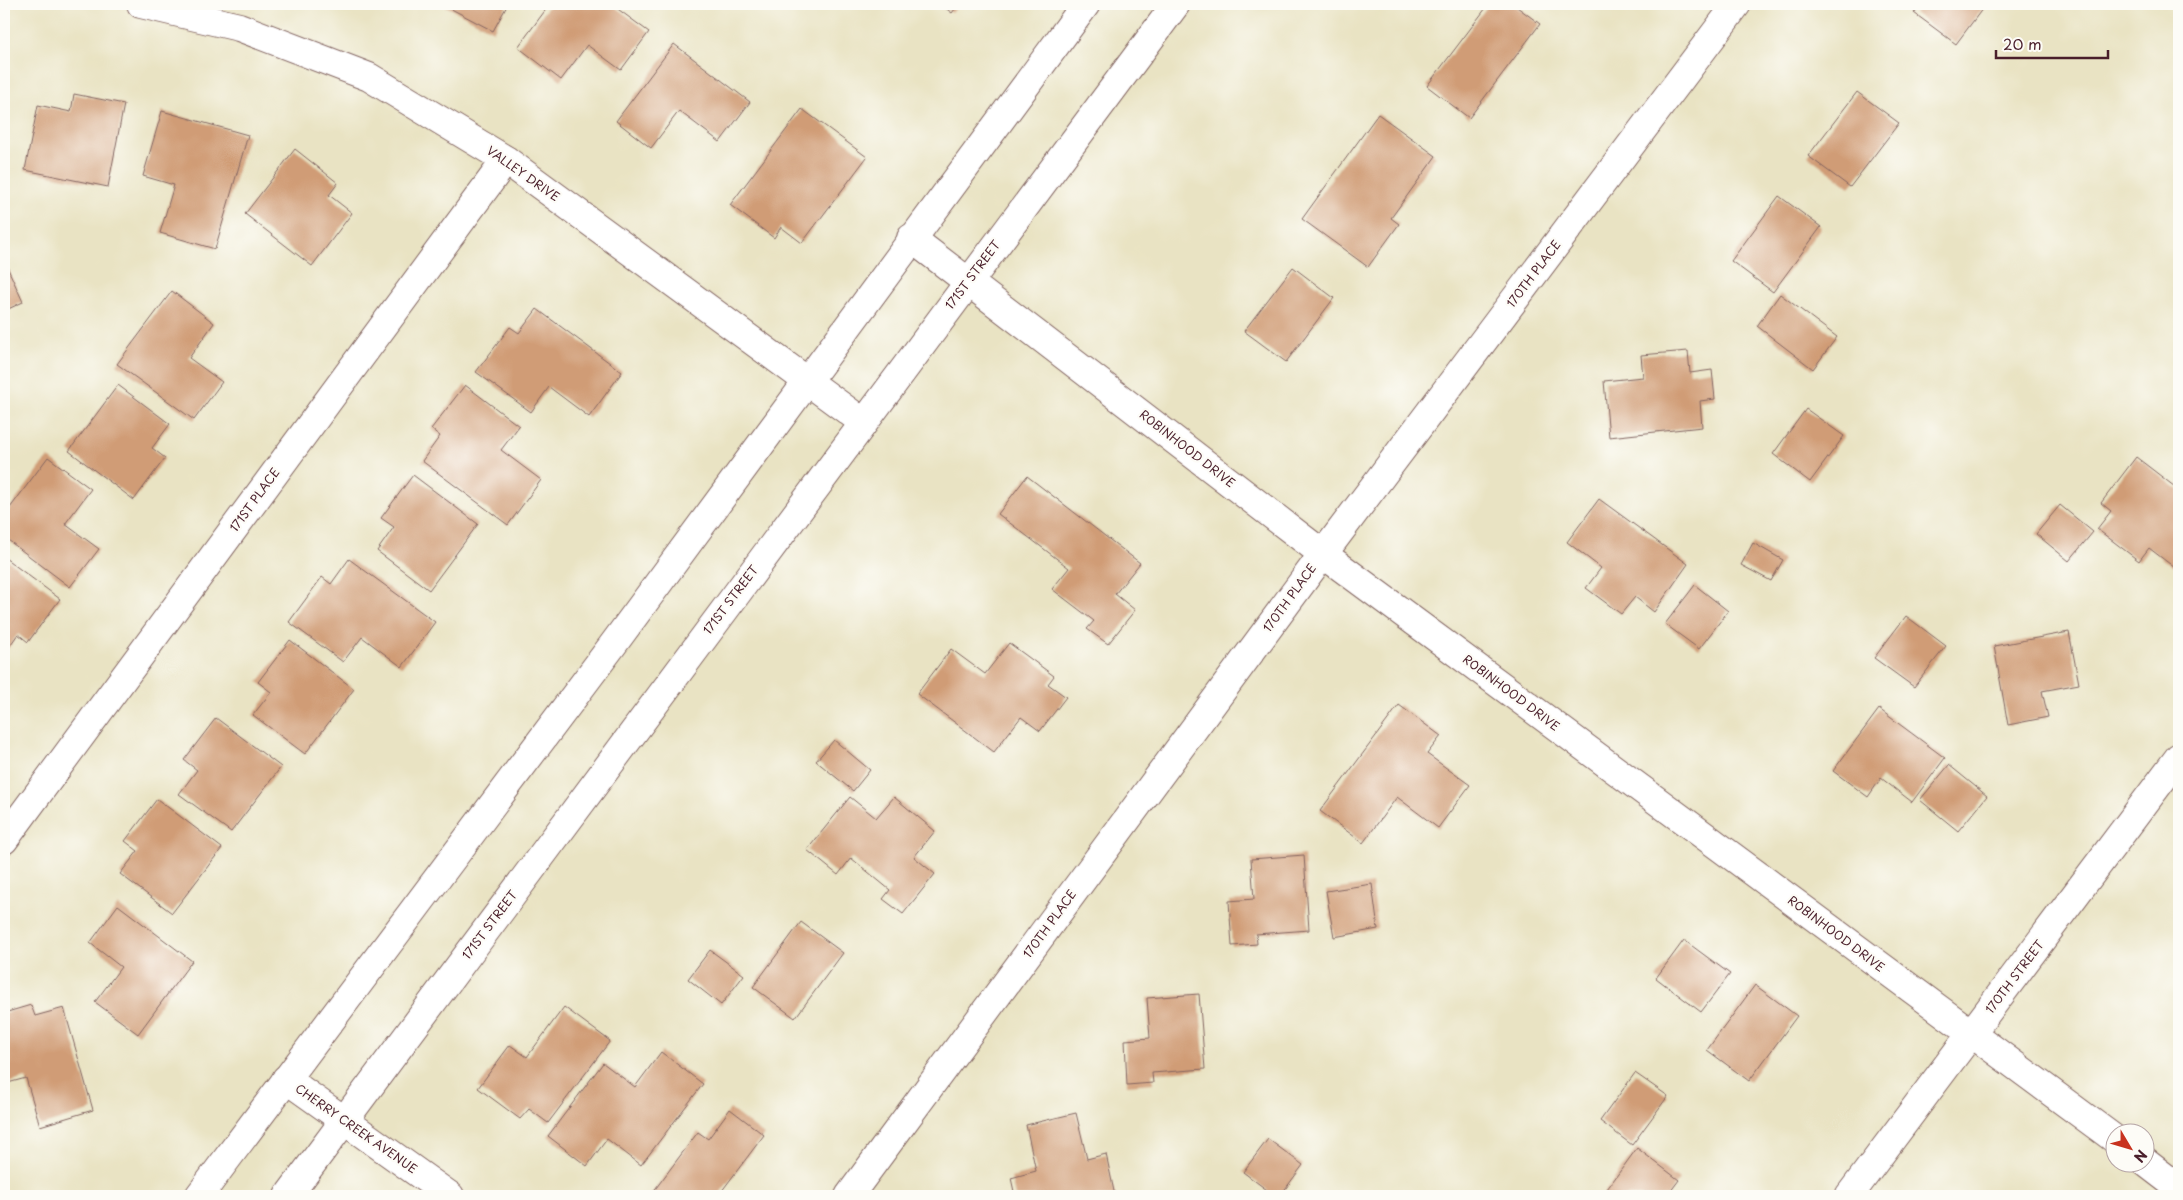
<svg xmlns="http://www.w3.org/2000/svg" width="2183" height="1200" viewBox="0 0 2183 1200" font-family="'Playpen Sans',sans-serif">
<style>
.building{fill:#d09c76}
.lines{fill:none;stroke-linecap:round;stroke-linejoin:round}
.street-casing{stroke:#826460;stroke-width:30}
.secondary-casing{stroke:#826460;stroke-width:30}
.street{stroke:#fff;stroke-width:28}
.secondary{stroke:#fff;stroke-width:28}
.labels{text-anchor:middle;stroke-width:4.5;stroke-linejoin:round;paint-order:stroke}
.street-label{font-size:12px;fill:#4a1f2b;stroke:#fdfcf7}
</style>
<rect width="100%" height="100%" fill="#fdfcf7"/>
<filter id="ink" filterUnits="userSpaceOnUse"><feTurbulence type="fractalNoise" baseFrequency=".02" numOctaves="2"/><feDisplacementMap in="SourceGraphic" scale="10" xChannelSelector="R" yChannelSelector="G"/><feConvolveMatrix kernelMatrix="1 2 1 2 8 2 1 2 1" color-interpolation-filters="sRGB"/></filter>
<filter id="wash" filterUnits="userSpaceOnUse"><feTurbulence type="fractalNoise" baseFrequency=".0096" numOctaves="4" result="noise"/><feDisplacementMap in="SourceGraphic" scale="20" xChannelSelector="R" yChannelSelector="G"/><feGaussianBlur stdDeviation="1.12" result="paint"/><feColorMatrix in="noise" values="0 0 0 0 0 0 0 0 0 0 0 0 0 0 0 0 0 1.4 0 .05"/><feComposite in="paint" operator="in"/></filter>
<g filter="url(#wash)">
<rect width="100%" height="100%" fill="#e9e3c3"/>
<g id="blocks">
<g class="building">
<polygon points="442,4 508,4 493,31"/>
<polygon points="550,4 611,4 649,32 621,70 587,45 561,80 518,47"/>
<polygon points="940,4 959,4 952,13"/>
<polygon points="1489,4 1513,4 1540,24 1469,118 1427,86"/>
<polygon points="1921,4 1986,4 1956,44 1914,13"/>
<polygon points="674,44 750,102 720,142 679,111 651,148 616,121"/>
<polygon points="1857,92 1899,123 1850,187 1808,156"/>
<polygon points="74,94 124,104 108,187 25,170 38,105 71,112"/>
<polygon points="802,109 867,157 802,243 781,227 774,238 730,205"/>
<polygon points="162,111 248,135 215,249 160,233 174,185 143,176"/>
<polygon points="1378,114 1436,156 1391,218 1399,224 1368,267 1302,219"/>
<polygon points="295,149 338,183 329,195 352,213 312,266 245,214"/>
<polygon points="1779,196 1821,227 1773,292 1731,261"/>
<polygon points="4,260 23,302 4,311"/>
<polygon points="1293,267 1334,298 1286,362 1244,331"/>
<polygon points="172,291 214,323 189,358 222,382 194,420 117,364"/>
<polygon points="1780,294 1837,337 1813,369 1757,326"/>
<polygon points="537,309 622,372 589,417 549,387 531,412 476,372 510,327 519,333"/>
<polygon points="1688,351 1690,373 1712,370 1715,399 1700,401 1702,427 1609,437 1604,381 1643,377 1641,355"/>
<polygon points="118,385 170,424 152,448 165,458 134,500 69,451"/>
<polygon points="465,385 519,426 501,450 541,480 508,525 422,461 440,436 431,429"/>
<polygon points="1806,409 1844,436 1810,482 1773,454"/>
<polygon points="48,457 91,489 65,524 99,549 70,587 4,537 4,516"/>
<polygon points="2136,457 2179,490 2179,571 2149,548 2139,561 2097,529 2111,511 2101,503"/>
<polygon points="413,475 478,524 429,590 377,551 394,527 381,518"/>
<polygon points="1027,476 1140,563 1115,594 1135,610 1108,644 1087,629 1094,621 1052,589 1069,568 998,514"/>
<polygon points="1599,499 1688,564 1654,612 1635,597 1621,614 1586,588 1601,568 1567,542"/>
<polygon points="2060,505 2093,532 2069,561 2036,534"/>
<polygon points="1753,543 1783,560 1771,581 1741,565"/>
<polygon points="5,558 60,599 28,642 18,634 4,654"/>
<polygon points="349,559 435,622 402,667 362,637 343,662 289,622 322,577 331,584"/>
<polygon points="1695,585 1728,611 1699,649 1665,624"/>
<polygon points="1906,616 1946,646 1914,687 1874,658"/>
<polygon points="2069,632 2079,684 2042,691 2048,717 2008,725 1994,646"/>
<polygon points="290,640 354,689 305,754 253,715 271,692 258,682"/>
<polygon points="1009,643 1054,676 1048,684 1066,697 1040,731 1021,717 994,752 917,694 951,649 985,674"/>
<polygon points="1399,705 1441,736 1427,754 1470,785 1438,828 1397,797 1363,843 1320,811"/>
<polygon points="1879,709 1945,758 1912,802 1881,778 1868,797 1833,771"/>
<polygon points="216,718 281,767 231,832 179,794 197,770 184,760"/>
<polygon points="834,740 870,770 853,791 816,761"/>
<polygon points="1949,765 1987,796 1958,831 1920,800"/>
<polygon points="850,797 876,818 894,797 935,831 914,857 935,874 903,914 883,899 890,890 851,858 838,875 807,850"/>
<polygon points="157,799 222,848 172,913 120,874 138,851 125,841"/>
<polygon points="1304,855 1309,930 1256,934 1257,944 1232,946 1229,901 1254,899 1251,859"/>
<polygon points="1372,884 1378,929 1334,937 1326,891"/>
<polygon points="118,905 192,961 138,1034 95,1002 121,967 90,943"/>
<polygon points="801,922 843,953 795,1018 753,987"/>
<polygon points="1684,940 1730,974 1701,1012 1656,978"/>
<polygon points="710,950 744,975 721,1005 688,979"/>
<polygon points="1755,985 1797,1016 1749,1081 1707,1050"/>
<polygon points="1199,994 1205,1069 1152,1073 1153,1083 1127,1085 1125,1040 1150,1038 1147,998"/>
<polygon points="31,1005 35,1016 64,1008 93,1110 40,1126 26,1078 4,1084 4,1013"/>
<polygon points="564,1007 610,1041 548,1123 529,1109 520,1119 478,1088 510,1045 527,1057"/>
<polygon points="661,1052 703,1084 641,1165 607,1139 587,1166 548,1136 603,1063 635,1087"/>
<polygon points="1635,1073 1668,1096 1632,1145 1600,1121"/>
<polygon points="730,1109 764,1135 718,1196 650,1196 698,1132 708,1139"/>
<polygon points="1076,1113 1087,1159 1106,1154 1115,1196 1015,1196 1011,1178 1036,1171 1026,1125"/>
<polygon points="1268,1139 1303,1165 1280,1196 1275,1196 1243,1172"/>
<polygon points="1637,1148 1679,1180 1667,1196 1602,1196"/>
</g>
</g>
</g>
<g filter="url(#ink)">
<use href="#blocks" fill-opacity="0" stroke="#826460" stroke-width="1"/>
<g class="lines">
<defs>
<g id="street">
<polyline points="141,4 239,27 369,77 506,160 863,422"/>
<polyline points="911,238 1323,554 2116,1140"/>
<polyline points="4,840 506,160"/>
<polyline points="286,1079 450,1196"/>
<polyline points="2145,1162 2179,1188"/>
<polyline points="849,1196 1323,554 1737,4"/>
<polyline points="1849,1196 2179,757"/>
</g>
<g id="secondary">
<polyline points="199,1196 612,646 1086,4"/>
<polyline points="288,1196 1176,4"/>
</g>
</defs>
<use href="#street" class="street-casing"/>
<use href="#secondary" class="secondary-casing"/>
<use href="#street" class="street"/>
<use href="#secondary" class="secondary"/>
</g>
</g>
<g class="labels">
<g class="street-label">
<text transform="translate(523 174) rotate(35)" y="4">VALLEY DRIVE</text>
<text transform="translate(1534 274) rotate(-53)" y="4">170TH PLACE</text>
<text transform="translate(973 275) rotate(-53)" y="4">171ST STREET</text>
<text transform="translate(1187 449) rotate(38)" y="4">ROBINHOOD DRIVE</text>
<text transform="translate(255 500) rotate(-54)" y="4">171ST PLACE</text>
<text transform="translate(1290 598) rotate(-54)" y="4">170TH PLACE</text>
<text transform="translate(731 600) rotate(-53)" y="4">171ST STREET</text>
<text transform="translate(1511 693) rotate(37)" y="4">ROBINHOOD DRIVE</text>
<text transform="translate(1050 924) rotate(-54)" y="4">170TH PLACE</text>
<text transform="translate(490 925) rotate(-53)" y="4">171ST STREET</text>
<text transform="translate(1836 934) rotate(37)" y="4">ROBINHOOD DRIVE</text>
<text transform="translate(2015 977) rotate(-53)" y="4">170TH STREET</text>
<text transform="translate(356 1129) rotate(35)" y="4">CHERRY CREEK AVENUE</text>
</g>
</g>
<rect width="2183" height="1200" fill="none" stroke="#fdfcf7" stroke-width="20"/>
<g transform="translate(2130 1148) rotate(128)"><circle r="24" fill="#fdfcf7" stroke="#b5a4a5"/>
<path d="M0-4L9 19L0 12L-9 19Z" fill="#c8321e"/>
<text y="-8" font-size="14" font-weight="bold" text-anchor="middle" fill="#4a1f2b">N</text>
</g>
<path d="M1996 50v8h112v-8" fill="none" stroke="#4a1f2b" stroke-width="2.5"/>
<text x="2003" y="50" font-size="15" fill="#4a1f2b" stroke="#fdfcf7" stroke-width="4" paint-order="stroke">20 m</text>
</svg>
